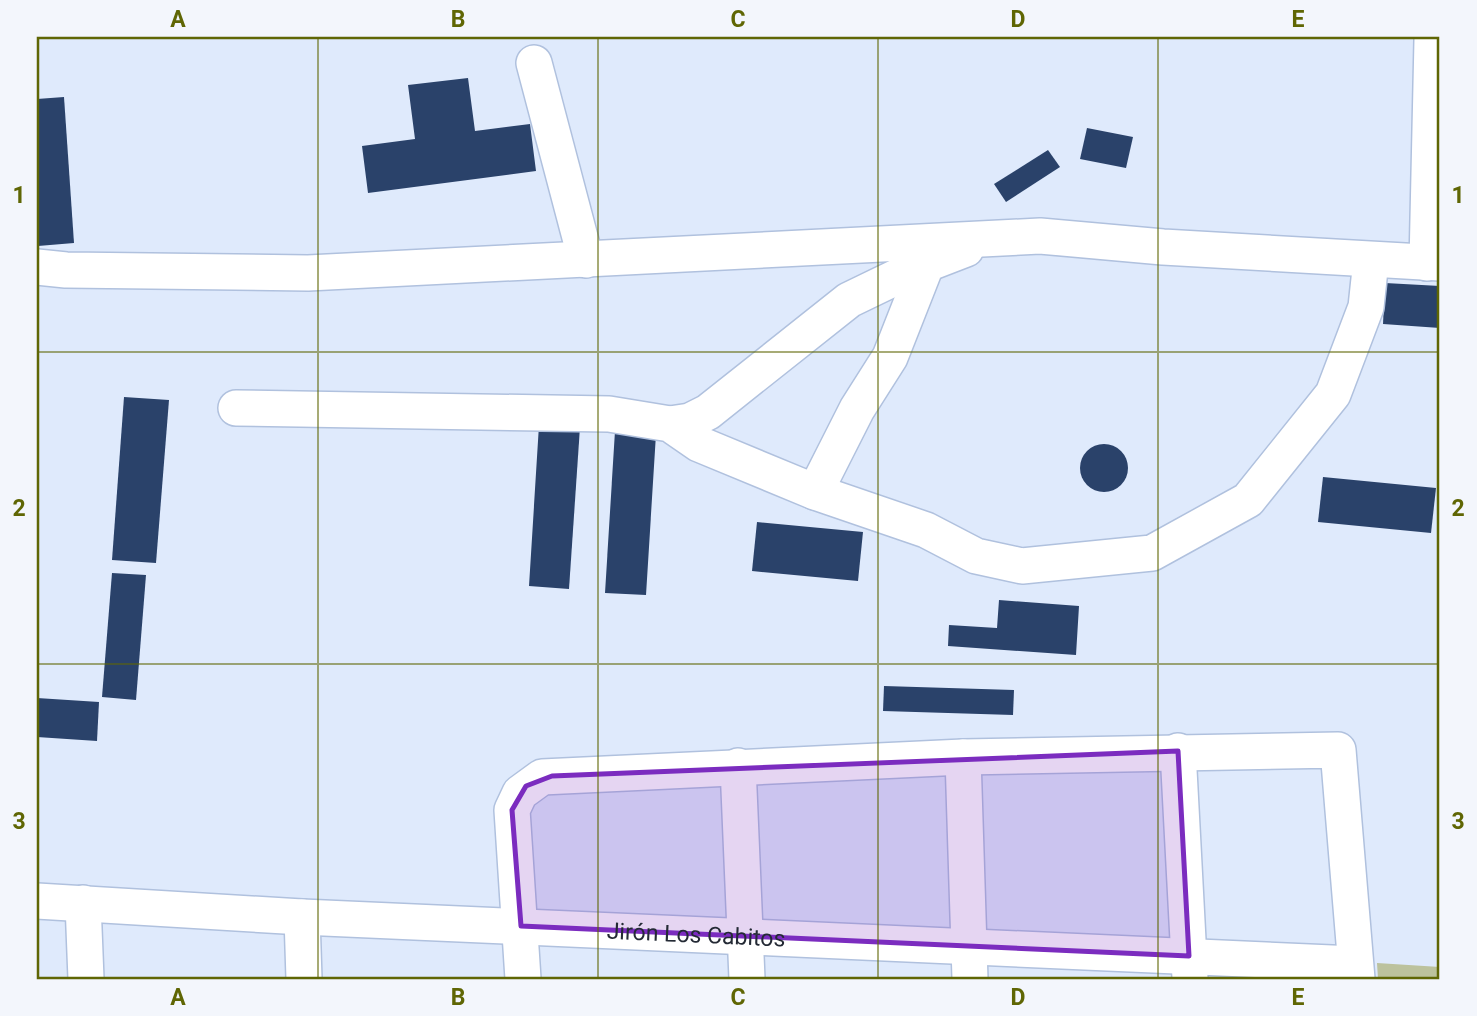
<svg xmlns="http://www.w3.org/2000/svg" width="1477" height="1016" viewBox="0 0 1477 1016" font-family="Roboto,sans-serif">
<style>
.green{fill:#bcc29d}
.building{fill:#2a426a}
.lines{fill:none;stroke-linecap:round;stroke-linejoin:round}
.minor-casing{stroke:#b0c1de;stroke-width:38}
.minor{stroke:#fff;stroke-width:35}
.marked{fill:#7b2cbf;fill-opacity:0.2;stroke:#7b2cbf;stroke-width:5;stroke-linejoin:round}
.grid{fill:none;stroke:#5f6604;stroke-width:2;stroke-opacity:0.55}
.labels{text-anchor:middle;stroke-width:7;stroke-linejoin:round;paint-order:stroke}
.street-label{font-size:23px;fill:#242a35;stroke:#f3f6fc}
.neatline{fill:none;stroke:#5f6604;stroke-width:2.5}
.grid-label{font-size:23px;text-anchor:middle;font-weight:bold;fill:#5f6604}
</style>
<rect width="100%" height="100%" fill="#dfeafc"/>
<polygon class="green" points="1377,963 1440,967 1440,979 1378,979"/>
<g class="building">
<polygon points="468,78 475,131 530,124 536,171 368,193 362,146 415,139 408,85"/>
<polygon points="64,97 74,243 38,246 37,99"/>
<polygon points="1087,128 1133,137 1126,168 1080,159"/>
<polygon points="1048,150 1060,167 1006,202 994,184"/>
<polygon points="1385,283 1440,286 1440,328 1383,324"/>
<polygon points="124,397 169,400 156,563 112,560"/>
<polygon points="539,425 580,427 569,589 529,586"/>
<polygon points="615,431 656,434 646,595 605,593"/>
<circle cx="1104" cy="468" r="24"/>
<polygon points="1323,477 1436,488 1431,533 1318,522"/>
<polygon points="757,522 863,532 858,581 752,571"/>
<polygon points="112,573 146,575 136,700 102,697"/>
<polygon points="999,600 1079,606 1076,655 948,646 949,625 997,628"/>
<polygon points="884,686 1014,690 1013,715 883,711"/>
<polygon points="37,698 99,702 97,741 37,737"/>
</g>
<g class="lines">
<defs>
<g id="minor">
<polyline points="534,63 586,260"/>
<polyline points="1427,263 1432,40"/>
<polyline points="37,267 66,270 308,273 1040,236 1163,247 1440,263"/>
<polyline points="236,408 609,414 670,424 699,444 815,492 926,530 976,556 1022,566 1152,553 1248,500 1333,394 1366,307 1371,260"/>
<polyline points="670,424 690,421 708,412 849,300 909,271 966,249"/>
<polyline points="815,492 857,409 890,357 927,263"/>
<polyline points="1178,751 1190,978"/>
<polyline points="963,757 970,979"/>
<polyline points="738,766 747,979"/>
<path id="s1" d="M37 901 302 917 1355 964"/>
<polyline points="83,903 86,979"/>
<polyline points="302,917 304,979"/>
<polyline points="523,979 512,810 520,793 542,777 963,757 1338,750 1357,979"/>
</g>
</defs>
<use href="#minor" class="minor-casing"/>
<use href="#minor" class="minor"/>
</g>
<path class="marked" d="M1178 751 1189 956 521 926 512 810 526 786 552 776Z"/>
<path class="grid" d="M318 37V979M598 37V979M878 37V979M1158 37V979M37 352H1440M37 664H1440"/>
<g class="labels">
<g class="street-label">
<text dy="8" stroke="none"><textPath href="#s1" startOffset="660">Jirón Los Cabitos</textPath></text>
</g>
</g>
<rect width="1477" height="1016" fill="none" stroke="#f3f6fc" stroke-width="77"/>
<rect x="38" y="38" width="1400" height="940" class="neatline"/>
<g class="grid-label">
<text x="178" y="27">A</text>
<text x="458" y="27">B</text>
<text x="738" y="27">C</text>
<text x="1018" y="27">D</text>
<text x="1298" y="27">E</text>
<text x="19" y="203">1</text>
<text x="1458" y="203">1</text>
<text x="19" y="516">2</text>
<text x="1458" y="516">2</text>
<text x="19" y="829">3</text>
<text x="1458" y="829">3</text>
<text x="178" y="1005">A</text>
<text x="458" y="1005">B</text>
<text x="738" y="1005">C</text>
<text x="1018" y="1005">D</text>
<text x="1298" y="1005">E</text>
</g>
</svg>
